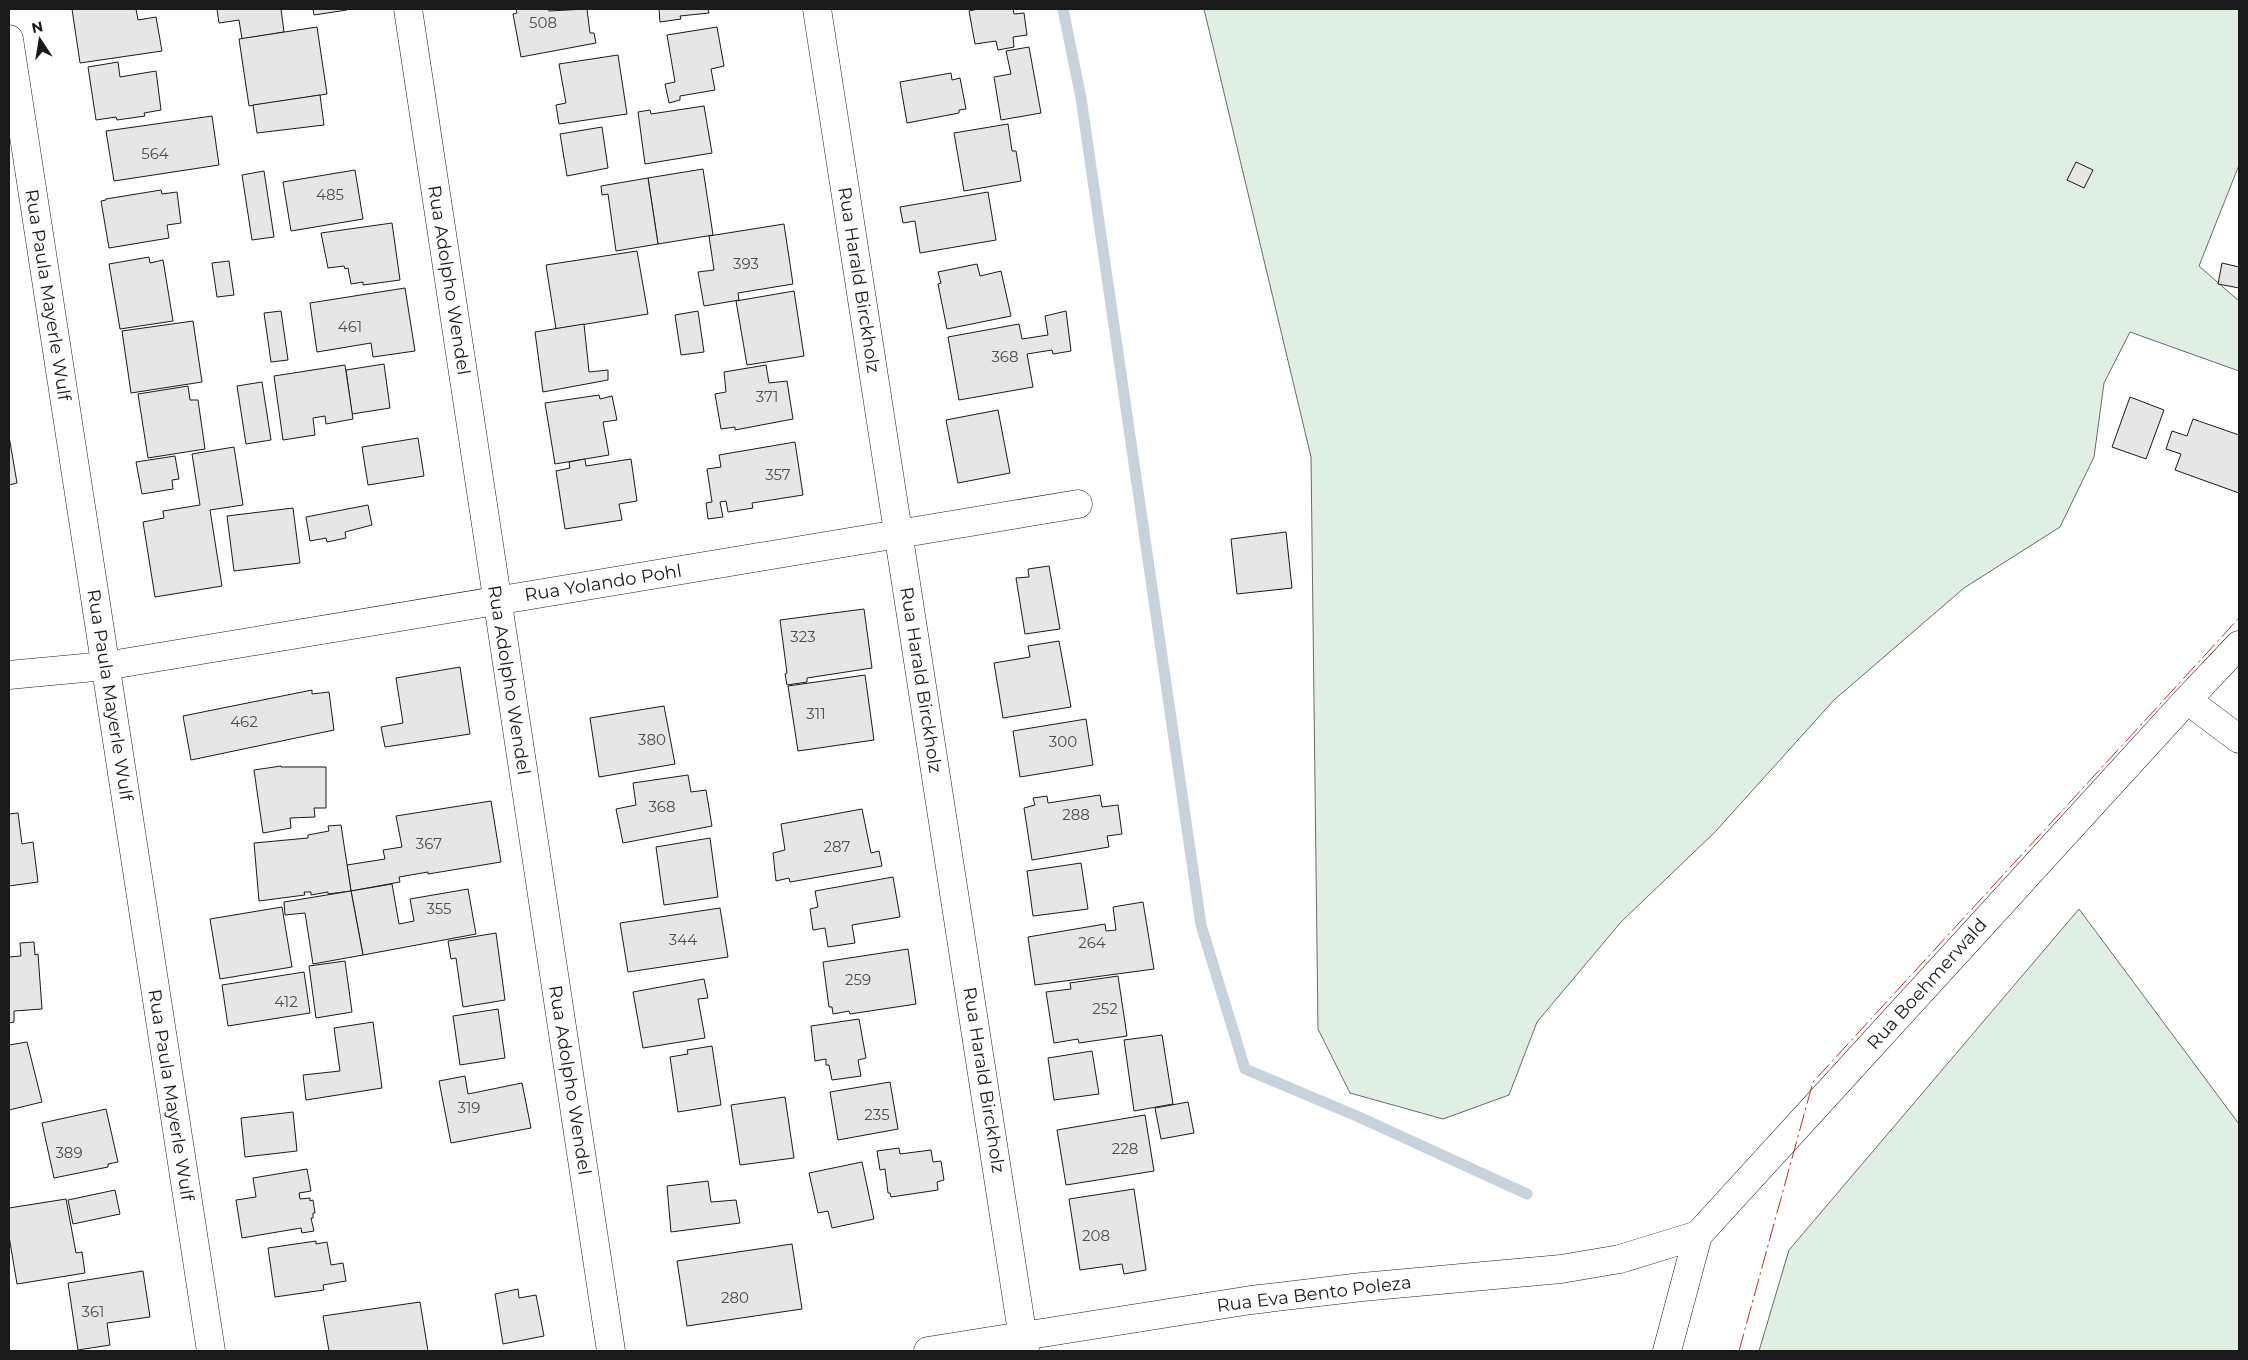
<svg xmlns="http://www.w3.org/2000/svg" width="2248" height="1360" viewBox="0 0 2248 1360" font-family="Montserrat,sans-serif">
<style>
.green{fill:#e0efe3;stroke:#6a6a6a}
.lines{fill:none;stroke-linecap:round;stroke-linejoin:round}
.stream{stroke:#c6d2dc;stroke-width:11}
.building{fill:#e6e6e6;stroke:#1a1a1a}
.street-casing{stroke:#1a1a1a;stroke-width:29}
.secondary-casing{stroke:#1a1a1a;stroke-width:29}
.street{stroke:#fff;stroke-width:28}
.secondary{stroke:#fff;stroke-width:28}
.power{stroke:#c62828;stroke-width:1;stroke-dasharray:18 4 2.5 4;stroke-linecap:butt}
.labels{text-anchor:middle;stroke-width:4;stroke-linejoin:round;paint-order:stroke}
.number-label{font-size:15px;fill:#4d4d4d}
.street-label{font-size:18px;fill:#1a1a1a;stroke:#fff}
</style>
<rect width="100%" height="100%" fill="#fff"/>
<g class="green">
<polygon points="1204,9 2239,9 2239,165 2199,266 2239,301 2239,371 2130,332 2104,383 2094,457 2060,527 1964,588 1834,700 1715,832 1621,922 1537,1022 1509,1095 1443,1119 1350,1093 1318,1029 1311,457"/>
<polygon points="2079,909 2239,1124 2239,1351 1759,1351 1789,1250"/>
</g>
<g class="lines">
<polyline class="stream" points="1063,9 1081,98 1201,925 1245,1069 1359,1117 1527,1194"/>
</g>
<g class="building">
<polygon points="72,9 136,9 138,20 156,17 162,51 80,63"/>
<polygon points="217,9 281,9 284,32 242,39 239,20 219,23"/>
<polygon points="313,9 347,9 347,10 314,15"/>
<polygon points="516,9 548,9 549,11 587,9 590,33 594,33 596,43 521,57 513,14 517,13"/>
<polygon points="659,9 708,9 709,13 680,16 681,19 660,22"/>
<polygon points="978,9 1013,9 1014,14 1024,13 1027,35 1013,37 1014,47 998,50 996,41 975,44 969,11"/>
<polygon points="317,27 327,94 249,106 239,39"/>
<polygon points="717,27 724,66 711,69 715,90 680,96 680,100 669,103 665,84 675,82 667,35"/>
<polygon points="1029,47 1041,113 1001,120 994,77 1011,74 1006,51"/>
<polygon points="618,55 627,114 559,124 556,105 566,103 559,64"/>
<polygon points="118,62 120,77 156,71 161,110 144,113 145,116 117,120 116,117 96,120 88,67"/>
<polygon points="951,73 952,80 960,78 966,109 959,110 959,113 907,123 900,82"/>
<polygon points="320,95 324,125 257,133 253,105"/>
<polygon points="704,106 712,153 645,164 638,112 650,110 651,114"/>
<polygon points="212,116 219,165 114,181 106,131"/>
<polygon points="1008,124 1012,151 1016,151 1021,181 964,191 954,133"/>
<polygon points="602,127 608,168 567,176 560,134"/>
<polygon points="2076,162 2093,170 2084,188 2067,180"/>
<polygon points="703,169 713,235 658,244 648,178"/>
<polygon points="355,170 363,219 291,231 283,182"/>
<polygon points="264,171 274,237 252,240 242,175"/>
<polygon points="648,178 658,244 616,251 608,194 602,195 601,186"/>
<polygon points="161,190 162,194 177,192 181,223 167,225 169,238 109,248 101,201 106,200 106,199"/>
<polygon points="988,192 996,240 920,253 915,221 903,223 900,207"/>
<polygon points="392,223 400,280 363,285 363,282 351,284 348,268 345,269 344,266 328,268 321,233"/>
<polygon points="784,224 793,284 738,293 739,300 704,306 698,272 714,270 709,236"/>
<polygon points="637,251 648,314 556,329 546,265"/>
<polygon points="149,257 150,263 163,260 173,321 120,329 109,264"/>
<polygon points="229,261 234,295 217,297 212,263"/>
<polygon points="2222,263 2239,267 2239,288 2218,284"/>
<polygon points="977,264 980,276 1001,271 1011,316 947,329 938,284 941,283 938,272"/>
<polygon points="405,288 415,351 373,357 371,343 317,352 310,303"/>
<polygon points="794,291 804,356 747,365 736,301"/>
<polygon points="281,311 288,360 271,362 264,313"/>
<polygon points="698,311 704,352 681,355 675,315"/>
<polygon points="1066,311 1071,351 1053,354 1052,350 1027,354 1033,387 959,400 948,337 1019,324 1022,339 1048,335 1045,316"/>
<polygon points="193,321 202,382 131,393 122,331"/>
<polygon points="584,324 589,372 608,370 608,380 543,392 535,332"/>
<polygon points="384,364 390,408 352,414 346,370"/>
<polygon points="345,365 353,419 326,424 325,416 313,418 315,435 283,440 274,376"/>
<polygon points="766,365 769,383 787,381 793,419 735,430 735,427 721,429 715,394 726,392 724,372"/>
<polygon points="262,382 271,440 246,444 237,386"/>
<polygon points="188,386 190,400 198,400 205,449 148,458 138,394"/>
<polygon points="599,395 600,399 612,396 617,420 603,422 609,455 555,464 545,403"/>
<polygon points="2130,397 2164,410 2146,459 2112,447"/>
<polygon points="998,410 1010,473 958,483 946,420"/>
<polygon points="2193,419 2239,435 2239,493 2175,470 2181,454 2166,449 2172,431 2187,436"/>
<polygon points="9,436 17,483 9,485"/>
<polygon points="418,438 424,476 368,485 362,447"/>
<polygon points="795,442 803,495 752,503 753,508 728,512 726,501 720,502 723,517 708,519 706,503 712,502 707,469 721,467 719,455"/>
<polygon points="234,447 243,505 210,510 222,586 155,597 143,522 164,518 163,511 200,505 192,454"/>
<polygon points="175,456 179,479 172,480 173,489 142,494 136,462"/>
<polygon points="585,459 586,466 631,459 637,501 619,504 622,520 565,529 556,471 570,468 569,462"/>
<polygon points="368,505 372,525 345,532 346,538 327,542 326,538 310,541 306,517"/>
<polygon points="293,508 300,563 234,571 227,516"/>
<polygon points="1286,532 1292,588 1237,594 1231,539"/>
<polygon points="1049,566 1060,629 1025,634 1016,578 1029,577 1028,569"/>
<polygon points="864,609 872,668 807,678 807,682 787,685 785,674 787,673 780,620"/>
<polygon points="1059,641 1071,707 1003,718 994,663 1030,657 1028,646"/>
<polygon points="460,667 470,734 385,747 381,727 403,723 396,678"/>
<polygon points="865,675 874,740 798,751 788,686"/>
<polygon points="312,690 312,694 329,692 334,730 191,760 183,716"/>
<polygon points="664,706 675,764 599,777 590,718"/>
<polygon points="1086,719 1093,765 1020,777 1013,731"/>
<polygon points="281,766 281,767 326,767 326,808 314,808 315,817 290,818 291,828 263,833 254,770"/>
<polygon points="688,775 691,792 706,790 712,826 623,843 616,809 636,805 633,783"/>
<polygon points="1100,795 1102,807 1118,805 1122,834 1107,836 1109,847 1032,860 1024,808 1035,805 1033,798 1047,796 1048,803"/>
<polygon points="491,801 501,862 428,874 428,872 399,877 400,882 351,891 347,865 385,859 383,850 402,847 396,816"/>
<polygon points="862,809 871,853 879,851 882,866 790,882 789,878 776,881 773,853 785,850 781,824"/>
<polygon points="18,813 22,844 33,842 38,882 9,886 9,814"/>
<polygon points="341,825 351,891 328,894 328,892 311,895 311,892 304,892 305,895 259,901 254,843 308,838 308,835 329,831 328,826"/>
<polygon points="710,838 718,897 664,905 656,847"/>
<polygon points="1081,863 1088,909 1033,916 1027,871"/>
<polygon points="893,877 900,917 852,925 855,943 828,947 825,928 813,930 810,909 818,907 815,891"/>
<polygon points="392,884 399,924 414,921 410,899 468,889 476,934 363,955 351,891"/>
<polygon points="351,891 363,955 313,964 305,913 285,915 284,902"/>
<polygon points="1143,902 1154,969 1035,985 1028,937 1105,924 1106,931 1116,930 1113,907"/>
<polygon points="282,907 292,967 220,979 210,919"/>
<polygon points="720,908 728,957 628,972 620,923"/>
<polygon points="496,933 505,1000 463,1007 456,958 451,959 448,941"/>
<polygon points="34,942 35,955 38,954 42,1009 14,1011 14,1022 9,1023 9,957 21,956 20,943"/>
<polygon points="908,949 916,1004 850,1014 849,1011 833,1014 832,1007 829,1007 823,962"/>
<polygon points="345,961 352,1012 316,1018 309,966"/>
<polygon points="304,972 310,1013 228,1026 222,985"/>
<polygon points="1118,976 1127,1036 1079,1043 1078,1039 1054,1043 1046,992 1071,989 1070,983"/>
<polygon points="704,979 708,998 698,999 705,1038 643,1048 633,992"/>
<polygon points="498,1009 505,1058 460,1065 453,1016"/>
<polygon points="859,1019 866,1058 858,1060 861,1076 832,1080 829,1065 826,1065 826,1059 815,1061 811,1026"/>
<polygon points="373,1022 382,1088 306,1100 303,1075 340,1071 334,1028"/>
<polygon points="1162,1035 1173,1104 1134,1111 1124,1040"/>
<polygon points="27,1042 42,1102 9,1110 9,1045"/>
<polygon points="712,1046 721,1105 678,1112 670,1057 688,1054 687,1050"/>
<polygon points="1092,1051 1099,1094 1054,1100 1048,1058"/>
<polygon points="465,1076 468,1094 522,1083 531,1128 451,1143 439,1081"/>
<polygon points="890,1082 898,1129 838,1140 830,1092"/>
<polygon points="785,1097 794,1158 740,1165 731,1105"/>
<polygon points="1188,1102 1194,1133 1161,1139 1155,1108"/>
<polygon points="106,1109 118,1162 108,1164 108,1167 54,1178 42,1123"/>
<polygon points="293,1112 297,1151 245,1157 241,1118"/>
<polygon points="1145,1115 1154,1171 1066,1185 1057,1130"/>
<polygon points="899,1148 900,1154 931,1150 933,1162 941,1161 944,1180 937,1182 938,1190 891,1197 890,1193 888,1193 885,1169 880,1170 877,1151"/>
<polygon points="862,1162 874,1219 832,1228 828,1211 818,1213 809,1173"/>
<polygon points="307,1169 311,1191 299,1193 300,1199 310,1198 310,1201 313,1200 315,1213 313,1213 313,1218 311,1218 314,1231 302,1233 301,1228 242,1238 236,1200 256,1197 253,1178"/>
<polygon points="708,1181 711,1202 736,1200 740,1223 671,1232 667,1186"/>
<polygon points="1134,1189 1146,1270 1124,1274 1122,1264 1080,1270 1069,1199"/>
<polygon points="115,1190 120,1214 73,1224 68,1200"/>
<polygon points="66,1199 76,1253 82,1252 85,1273 17,1284 9,1236 9,1208"/>
<polygon points="316,1241 316,1244 327,1242 331,1265 343,1263 346,1281 323,1285 324,1290 275,1297 268,1248"/>
<polygon points="792,1244 802,1309 687,1326 677,1261"/>
<polygon points="143,1271 150,1317 107,1323 110,1345 78,1350 68,1283"/>
<polygon points="518,1289 519,1298 536,1295 544,1336 503,1344 495,1294"/>
<polygon points="420,1302 428,1351 329,1351 323,1316"/>
</g>
<g class="lines">
<defs>
<g id="street">
<polyline points="408,9 611,1351"/>
<polyline points="817,9 1025,1351"/>
<polyline points="9,39 211,1351"/>
<polyline points="9,675 105,666 1078,504"/>
<polyline points="2187,700 2239,739"/>
</g>
<g id="secondary">
<polyline points="928,1351 1251,1300 1362,1287 1561,1269 1620,1259 1698,1235"/>
<polyline points="1667,1351 1698,1235 2187,700 2239,645"/>
</g>
</defs>
<use href="#street" class="street-casing"/>
<use href="#secondary" class="secondary-casing"/>
<use href="#street" class="street"/>
<use href="#secondary" class="secondary"/>
<polyline class="power" points="1739,1351 1813,1082 2239,618"/>
</g>
<g class="labels">
<g class="number-label">
<text x="543" y="28">508</text>
<text x="155" y="159">564</text>
<text x="330" y="200">485</text>
<text x="746" y="269">393</text>
<text x="350" y="332">461</text>
<text x="1005" y="362">368</text>
<text x="767" y="402">371</text>
<text x="778" y="480">357</text>
<text x="803" y="642">323</text>
<text x="816" y="719">311</text>
<text x="244" y="727">462</text>
<text x="652" y="745">380</text>
<text x="1063" y="747">300</text>
<text x="662" y="812">368</text>
<text x="1076" y="820">288</text>
<text x="429" y="849">367</text>
<text x="837" y="852">287</text>
<text x="439" y="914">355</text>
<text x="683" y="945">344</text>
<text x="1092" y="948">264</text>
<text x="858" y="985">259</text>
<text x="286" y="1007">412</text>
<text x="1105" y="1014">252</text>
<text x="469" y="1113">319</text>
<text x="877" y="1120">235</text>
<text x="1125" y="1154">228</text>
<text x="69" y="1158">389</text>
<text x="1096" y="1241">208</text>
<text x="735" y="1303">280</text>
<text x="93" y="1317">361</text>
</g>
<g class="street-label">
<text transform="translate(449 280) rotate(81)" y="6">Rua Adolpho Wendel</text>
<text transform="translate(859 280) rotate(81)" y="6">Rua Harald Birckholz</text>
<text transform="translate(48 295) rotate(81)" y="6">Rua Paula Mayerle Wulf</text>
<text transform="translate(603 583) rotate(-9)" y="6">Rua Yolando Pohl</text>
<text transform="translate(509 680) rotate(81)" y="6">Rua Adolpho Wendel</text>
<text transform="translate(921 680) rotate(81)" y="6">Rua Harald Birckholz</text>
<text transform="translate(110 695) rotate(81)" y="6">Rua Paula Mayerle Wulf</text>
<text transform="translate(1927 984) rotate(-48)" y="6">Rua Boehmerwald</text>
<text transform="translate(570 1080) rotate(81)" y="6">Rua Adolpho Wendel</text>
<text transform="translate(984 1080) rotate(81)" y="6">Rua Harald Birckholz</text>
<text transform="translate(171 1095) rotate(81)" y="6">Rua Paula Mayerle Wulf</text>
<text transform="translate(1314 1294) rotate(-7)" y="6">Rua Eva Bento Poleza</text>
</g>
</g>
<rect width="2248" height="1360" fill="none" stroke="#1a1a1a" stroke-width="20"/>
<g transform="translate(40 40) rotate(348)" stroke="#ffffff" stroke-width="4" paint-order="stroke">
<path d="M0-4L9 19L0 12L-9 19Z" fill="#1a1a1a"/>
<text y="-8" font-size="14" font-weight="bold" text-anchor="middle" fill="#1a1a1a">N</text>
</g>
</svg>
